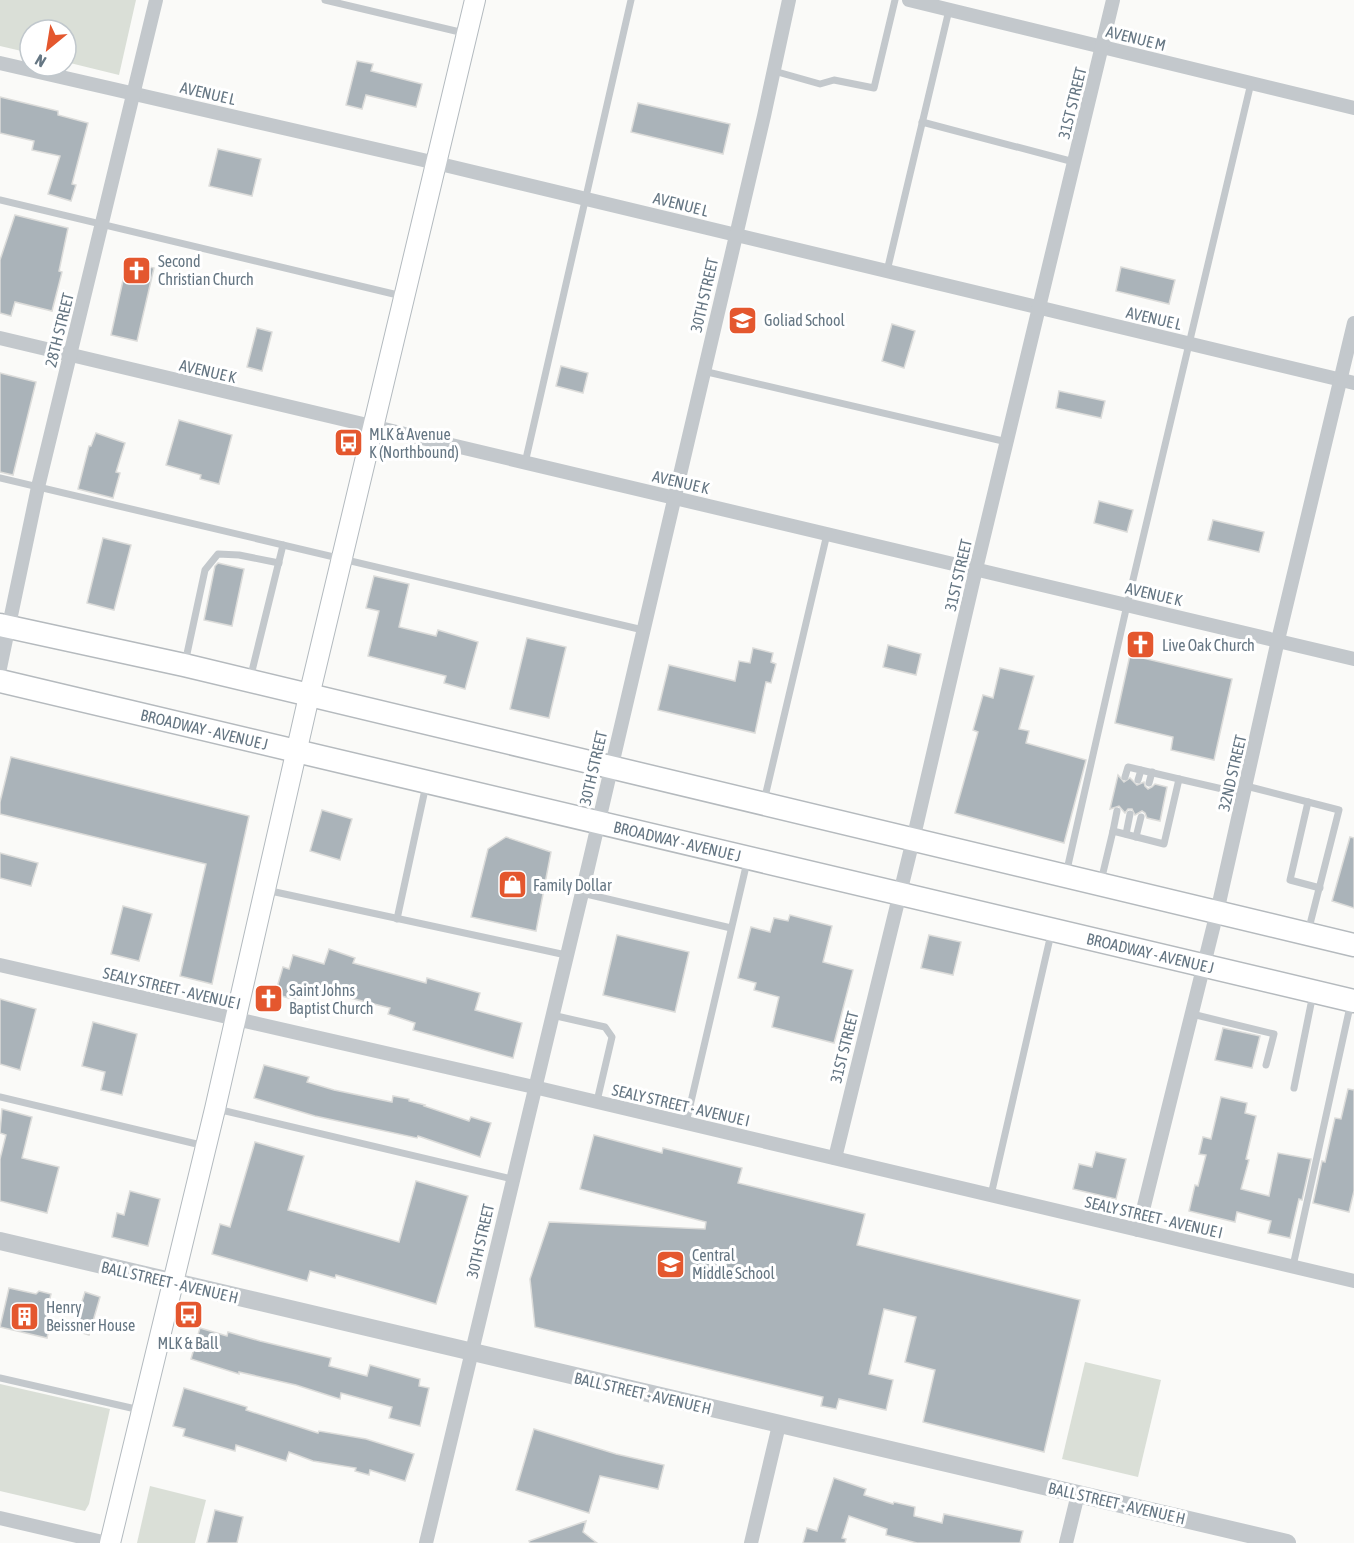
<svg xmlns="http://www.w3.org/2000/svg" width="1354" height="1543" viewBox="0 0 1354 1543" font-family="'Asap Condensed',sans-serif">
<style>
.green{fill:#dadfd7}
.building{fill:#aab3b9;stroke:#dcdcda;stroke-width:1.5}
.lines{fill:none;stroke-linecap:round;stroke-linejoin:round}
.secondary-casing{stroke:#b3babf;stroke-width:22}
.primary-casing{stroke:#b5babe;stroke-width:25}
.service{stroke:#c3c8cc;stroke-width:7}
.minor{stroke:#c3c8cc;stroke-width:14}
.tertiary{stroke:#c3c8cc;stroke-width:18}
.secondary{stroke:#fff;stroke-width:20}
.primary{stroke:#fff;stroke-width:22}
.labels{text-anchor:middle;stroke-width:6;stroke-linejoin:round;paint-order:stroke}
.street-label{font-size:16px;fill:#657683;stroke:#fff}
.poi-label{font-size:16px;fill:#657683;stroke:#fff;text-anchor:start}
</style>
<rect width="100%" height="100%" fill="#fafaf8"/>
<g class="green">
<polygon points="0,0 136,0 119,75 66,62 66,30 30,30 30,53 0,46"/>
<polygon points="1085,1362 1161,1380 1138,1477 1062,1459"/>
<polygon points="0,1384 110,1409 89,1504 85,1511 0,1491"/>
<polygon points="150,1486 206,1500 195,1543 137,1543"/>
</g>
<g class="building">
<polygon points="357,61 373,64 371,71 422,84 416,107 366,95 362,109 346,105"/>
<polygon points="0,97 58,111 58,115 88,123 72,184 76,185 71,201 48,194 60,156 32,150 34,141 0,133"/>
<polygon points="638,103 730,124 723,154 631,132"/>
<polygon points="218,149 261,159 252,196 209,186"/>
<polygon points="15,215 68,228 59,271 62,272 52,311 15,302 11,316 0,313 0,260"/>
<polygon points="127,262 154,268 137,341 111,335"/>
<polygon points="1121,267 1175,280 1169,304 1116,291"/>
<polygon points="892,324 915,331 904,368 882,361"/>
<polygon points="257,328 272,332 262,371 247,367"/>
<polygon points="561,366 588,373 583,393 556,386"/>
<polygon points="0,373 36,382 13,475 0,472"/>
<polygon points="1059,391 1105,401 1101,418 1056,408"/>
<polygon points="179,420 232,435 219,484 200,479 201,475 166,465"/>
<polygon points="96,433 125,443 116,472 120,473 113,498 78,489 89,446 91,446"/>
<polygon points="1099,501 1133,510 1127,532 1094,523"/>
<polygon points="1213,520 1264,532 1259,552 1208,540"/>
<polygon points="103,538 131,545 114,610 87,603"/>
<polygon points="218,563 244,569 232,626 204,620 215,566"/>
<polygon points="374,576 409,584 399,627 436,636 438,630 478,642 465,689 444,683 446,676 368,656 379,611 366,608"/>
<polygon points="527,638 566,647 549,718 510,709"/>
<polygon points="888,645 921,654 916,675 883,667"/>
<polygon points="753,648 773,653 771,662 776,664 771,683 766,682 755,733 658,710 669,665 735,681 739,661 750,663"/>
<polygon points="1130,655 1232,679 1214,760 1171,750 1173,737 1115,723"/>
<polygon points="1000,668 1034,676 1019,729 1029,731 1026,743 1086,760 1064,843 955,813 978,732 973,730 983,695 993,698"/>
<polygon points="11,757 249,816 212,984 180,976 206,864 0,814 0,802"/>
<polygon points="1118,775 1124,782 1130,778 1137,785 1144,782 1145,786 1148,789 1152,787 1155,784 1167,787 1160,821 1147,818 1145,813 1142,811 1135,815 1132,809 1128,809 1125,813 1119,806 1110,809"/>
<polygon points="322,810 352,819 340,860 310,851"/>
<polygon points="506,837 551,852 536,931 471,917 488,849"/>
<polygon points="1350,837 1354,838 1354,908 1332,901"/>
<polygon points="0,853 38,863 31,886 0,878"/>
<polygon points="123,906 152,914 139,961 111,954"/>
<polygon points="790,915 832,926 823,962 853,970 834,1043 772,1027 779,997 754,990 756,983 738,978 751,927 770,932 774,918 788,921"/>
<polygon points="617,935 689,952 675,1012 603,995"/>
<polygon points="929,935 961,942 953,975 921,968"/>
<polygon points="329,949 355,958 353,963 426,983 427,978 480,993 475,1010 522,1023 513,1058 413,1030 415,1023 388,1014 390,1008 342,996 341,999 299,985 295,1000 275,994 283,967 289,969 293,955 324,964"/>
<polygon points="0,999 36,1009 20,1070 0,1064"/>
<polygon points="93,1022 137,1034 122,1095 101,1090 105,1072 82,1066"/>
<polygon points="1223,1028 1260,1036 1252,1068 1215,1060"/>
<polygon points="264,1065 309,1077 307,1082 334,1090 392,1102 393,1096 409,1099 409,1101 425,1105 424,1106 469,1121 471,1117 491,1123 480,1157 418,1136 417,1138 315,1116 254,1098"/>
<polygon points="1348,1089 1354,1090 1354,1191 1349,1212 1313,1203 1322,1161 1325,1162 1335,1118 1341,1119"/>
<polygon points="1221,1097 1247,1103 1245,1113 1256,1116 1246,1159 1249,1160 1241,1189 1269,1196 1278,1153 1311,1159 1302,1200 1299,1199 1290,1238 1268,1233 1271,1221 1237,1212 1235,1222 1189,1211 1195,1185 1198,1186 1206,1155 1199,1154 1203,1137 1211,1139"/>
<polygon points="2,1109 32,1117 22,1158 59,1167 47,1213 0,1201 0,1159 6,1135 0,1133"/>
<polygon points="594,1135 662,1153 663,1148 742,1168 738,1183 865,1214 857,1245 1080,1300 1044,1452 923,1422 935,1370 905,1362 916,1317 884,1309 869,1374 893,1380 886,1410 839,1399 836,1409 821,1406 823,1397 535,1327 530,1279 549,1222 705,1229 706,1222 580,1189"/>
<polygon points="255,1142 304,1156 288,1210 399,1242 416,1181 468,1196 436,1304 336,1275 335,1278 310,1271 307,1281 212,1254 220,1224 230,1227"/>
<polygon points="1096,1152 1126,1159 1116,1199 1073,1189 1079,1164 1092,1167"/>
<polygon points="130,1191 160,1199 148,1246 112,1237 117,1213 124,1215"/>
<polygon points="9,1288 36,1294 39,1291 51,1294 47,1310 50,1310 47,1324 50,1325 47,1338 0,1327"/>
<polygon points="85,1292 100,1297 89,1335 73,1330"/>
<polygon points="200,1328 227,1336 228,1332 260,1341 331,1358 329,1366 367,1376 370,1365 420,1379 419,1386 429,1388 420,1426 389,1418 392,1407 341,1393 340,1399 296,1385 239,1372 239,1374 191,1359"/>
<polygon points="184,1388 247,1407 246,1410 318,1433 319,1431 366,1439 414,1454 405,1481 370,1470 369,1475 355,1471 356,1468 313,1461 289,1452 286,1461 236,1445 235,1451 183,1436 185,1429 173,1426"/>
<polygon points="534,1429 616,1454 664,1465 658,1489 600,1476 589,1513 516,1490"/>
<polygon points="834,1478 866,1489 864,1495 893,1504 894,1502 915,1507 914,1516 942,1523 944,1514 1023,1531 1020,1543 917,1543 886,1535 887,1529 849,1516 842,1538 846,1539 845,1543 803,1543 807,1528 817,1531"/>
<polygon points="215,1510 243,1517 237,1543 207,1543"/>
<polygon points="586,1521 583,1532 597,1543 530,1543 529,1541"/>
</g>
<g class="lines">
<defs>
<polyline id="secondary" points="110,1543 215,1109 309,696 475,0"/>
<g id="primary">
<polyline points="0,625 184,665 1354,945"/>
<path id="s1" d="M0 681 1354 1001"/>
</g>
</defs>
<use href="#secondary" class="secondary-casing"/>
<use href="#primary" class="primary-casing"/>
<g class="service">
<polyline points="325,0 464,33"/>
<polyline points="774,71 820,84 834,80 874,88 895,0"/>
<polyline points="922,122 1074,162"/>
<polyline points="0,200 402,296"/>
<polyline points="887,271 949,10"/>
<polyline points="703,371 1007,442"/>
<polyline points="525,463 631,0"/>
<polyline points="0,478 643,630"/>
<polyline points="185,663 205,570 218,554 239,555 279,563"/>
<polyline points="250,679 283,545"/>
<polyline points="1125,777 1128,767 1179,779"/>
<polyline points="1138,780 1141,770"/>
<polyline points="1149,783 1152,772"/>
<polyline points="1246,786 1339,810 1308,932"/>
<polyline points="764,801 827,534"/>
<polyline points="1308,802 1290,880 1320,888"/>
<polyline points="1113,831 1117,811"/>
<polyline points="1126,834 1130,814"/>
<polyline points="1136,837 1141,817"/>
<polyline points="1066,874 1127,605 1251,83"/>
<polyline points="1101,881 1113,831 1164,844 1179,779 1244,794"/>
<polyline points="266,890 566,955"/>
<polyline points="582,893 731,928"/>
<polyline points="397,919 426,785"/>
<polyline points="1192,1014 1274,1034 1266,1065"/>
<polyline points="552,1015 605,1027 612,1037 597,1101"/>
<polyline points="1294,1088 1313,994"/>
<polyline points="0,1097 205,1146"/>
<polyline points="217,1109 512,1179"/>
<polyline points="686,1123 747,862"/>
<polyline points="991,1195 1051,934"/>
<polyline points="1293,1266 1351,1002"/>
<polyline points="0,1378 140,1410"/>
</g>
<g class="minor">
<polyline points="909,0 1354,108"/>
<polyline points="0,63 436,163 1354,383"/>
<polyline points="0,338 1354,659"/>
<polyline points="0,668 38,487 156,0"/>
<polyline points="0,965 534,1087 1354,1281"/>
<polyline points="835,1158 913,840 976,569 1113,0"/>
<polyline points="1138,1230 1217,912 1278,640 1354,323"/>
<polyline points="0,1518 107,1543"/>
<polyline points="426,1543 582,893 764,116 789,0"/>
<polyline points="751,1543 779,1425"/>
<polyline points="1066,1543 1078,1494"/>
</g>
<polyline class="tertiary" points="0,1241 1287,1543"/>
<use href="#secondary" class="secondary"/>
<use href="#primary" class="primary"/>
</g>
<defs>
<symbol id="church-square" viewBox="-11 -11 22 22"><rect x="-9" y="-9" width="18" height="18" rx="4" fill="#e4572e" stroke="#fff"/><path d="M-1.2-6h2.4v3.5h3.3v2.4h-3.3V6h-2.4V-.1h-3.3v-2.4h3.3Z" fill="#fff"/></symbol>
<symbol id="school-square" viewBox="-11 -11 22 22"><rect x="-9" y="-9" width="18" height="18" rx="4" fill="#e4572e" stroke="#fff"/><path d="M0-5L7-2L0 1L-7-2ZM-4 1L0 2.5L4 1V4Q0 6-4 4Z" fill="#fff"/></symbol>
<symbol id="bus-square" viewBox="-11 -11 22 22"><rect x="-9" y="-9" width="18" height="18" rx="4" fill="#e4572e" stroke="#fff"/><path d="M-5-6H5V4H4V6H2V4H-2V6H-4V4H-5ZM-3.5-4V0h7V-4ZM-3.5 1.2v1.5H-2V1.2ZM2 1.2v1.5H3.5V1.2Z" fill="#fff"/></symbol>
<symbol id="shop-square" viewBox="-11 -11 22 22"><rect x="-9" y="-9" width="18" height="18" rx="4" fill="#e4572e" stroke="#fff"/><path d="M-5-2.5h2.3a2.7 3.5 0 0 1 5.4 0H5L5.5 6h-11ZM-1.5-2.5h3a1.5 2.3 0 0 0-3 0Z" fill="#fff"/></symbol>
<symbol id="building-square" viewBox="-11 -11 22 22"><rect x="-9" y="-9" width="18" height="18" rx="4" fill="#e4572e" stroke="#fff"/><path d="M-4-6H4V6H1V3H-1V6H-4ZM-2.5-4.3h1.7v1.8h-1.7ZM.8-4.3h1.7v1.8H.8ZM-2.5-1h1.7V.8h-1.7ZM.8-1h1.7V.8H.8Z" fill="#fff"/></symbol>
</defs>
<g fill-rule="evenodd">
<use href="#church-square" x="120" y="254" width="33" height="33"/>
<use href="#school-square" x="726" y="304" width="33" height="33"/>
<use href="#bus-square" x="332" y="426" width="33" height="33"/>
<use href="#church-square" x="1124" y="628" width="33" height="33"/>
<use href="#shop-square" x="496" y="868" width="33" height="33"/>
<use href="#church-square" x="252" y="982" width="33" height="33"/>
<use href="#school-square" x="654" y="1248" width="33" height="33"/>
<use href="#bus-square" x="172" y="1298" width="33" height="33"/>
<use href="#building-square" x="8" y="1300" width="33" height="33"/>
</g>
<g class="labels">
<g class="street-label">
<text transform="translate(1136 38) rotate(14)" y="6">AVENUE M</text>
<text transform="translate(208 93) rotate(13)" y="6">AVENUE L</text>
<text transform="translate(1072 103) rotate(-76)" y="6">31ST STREET</text>
<text transform="translate(681 204) rotate(14)" y="6">AVENUE L</text>
<text transform="translate(704 295) rotate(-77)" y="6">30TH STREET</text>
<text transform="translate(1154 318) rotate(13)" y="6">AVENUE L</text>
<text transform="translate(59 330) rotate(-76)" y="6">28TH STREET</text>
<text transform="translate(208 371) rotate(13)" y="6">AVENUE K</text>
<text transform="translate(681 482) rotate(13)" y="6">AVENUE K</text>
<text transform="translate(958 575) rotate(-77)" y="6">31ST STREET</text>
<text transform="translate(1154 594) rotate(13)" y="6">AVENUE K</text>
<text dy="6" stroke="none"><textPath href="#s1" startOffset="210">BROADWAY - AVENUE J</textPath></text>
<text transform="translate(593 768) rotate(-77)" y="6">30TH STREET</text>
<text transform="translate(1232 773) rotate(-77)" y="6">32ND STREET</text>
<text dy="6" stroke="none"><textPath href="#s1" startOffset="696">BROADWAY - AVENUE J</textPath></text>
<text dy="6" stroke="none"><textPath href="#s1" startOffset="1182">BROADWAY - AVENUE J</textPath></text>
<text transform="translate(172 988) rotate(13)" y="6">SEALY STREET - AVENUE I</text>
<text transform="translate(844 1047) rotate(-76)" y="6">31ST STREET</text>
<text transform="translate(681 1105) rotate(13)" y="6">SEALY STREET - AVENUE I</text>
<text transform="translate(1154 1217) rotate(13)" y="6">SEALY STREET - AVENUE I</text>
<text transform="translate(480 1241) rotate(-77)" y="6">30TH STREET</text>
<text transform="translate(170 1282) rotate(13)" y="6">BALL STREET - AVENUE H</text>
<text transform="translate(643 1393) rotate(13)" y="6">BALL STREET - AVENUE H</text>
<text transform="translate(1117 1503) rotate(13)" y="6">BALL STREET - AVENUE H</text>
</g>
<g class="poi-label">
<text x="158" y="267">Second<tspan x="158" dy="18">Christian Church</tspan></text>
<text x="764" y="326">Goliad School</text>
<text x="369" y="440">MLK &amp; Avenue<tspan x="369" dy="18">K (Northbound)</tspan></text>
<text x="1162" y="651">Live Oak Church</text>
<text x="533" y="891">Family Dollar</text>
<text x="289" y="996">Saint Johns<tspan x="289" dy="18">Baptist Church</tspan></text>
<text x="692" y="1261">Central<tspan x="692" dy="18">Middle School</tspan></text>
<text x="46" y="1313">Henry<tspan x="46" dy="18">Beissner House</tspan></text>
<text x="188" y="1349" text-anchor="middle">MLK &amp; Ball</text>
</g>
</g>
<g transform="translate(48 48) rotate(210)"><circle r="28" fill="#ffffff" stroke="#c1c8cd" stroke-width="1.5"/>
<path d="M0-4.5L10 22L0 15L-10 22Z" fill="#e4572e"/>
<text y="-9" font-size="16" font-weight="bold" text-anchor="middle" fill="#657683">N</text>
</g>
</svg>
